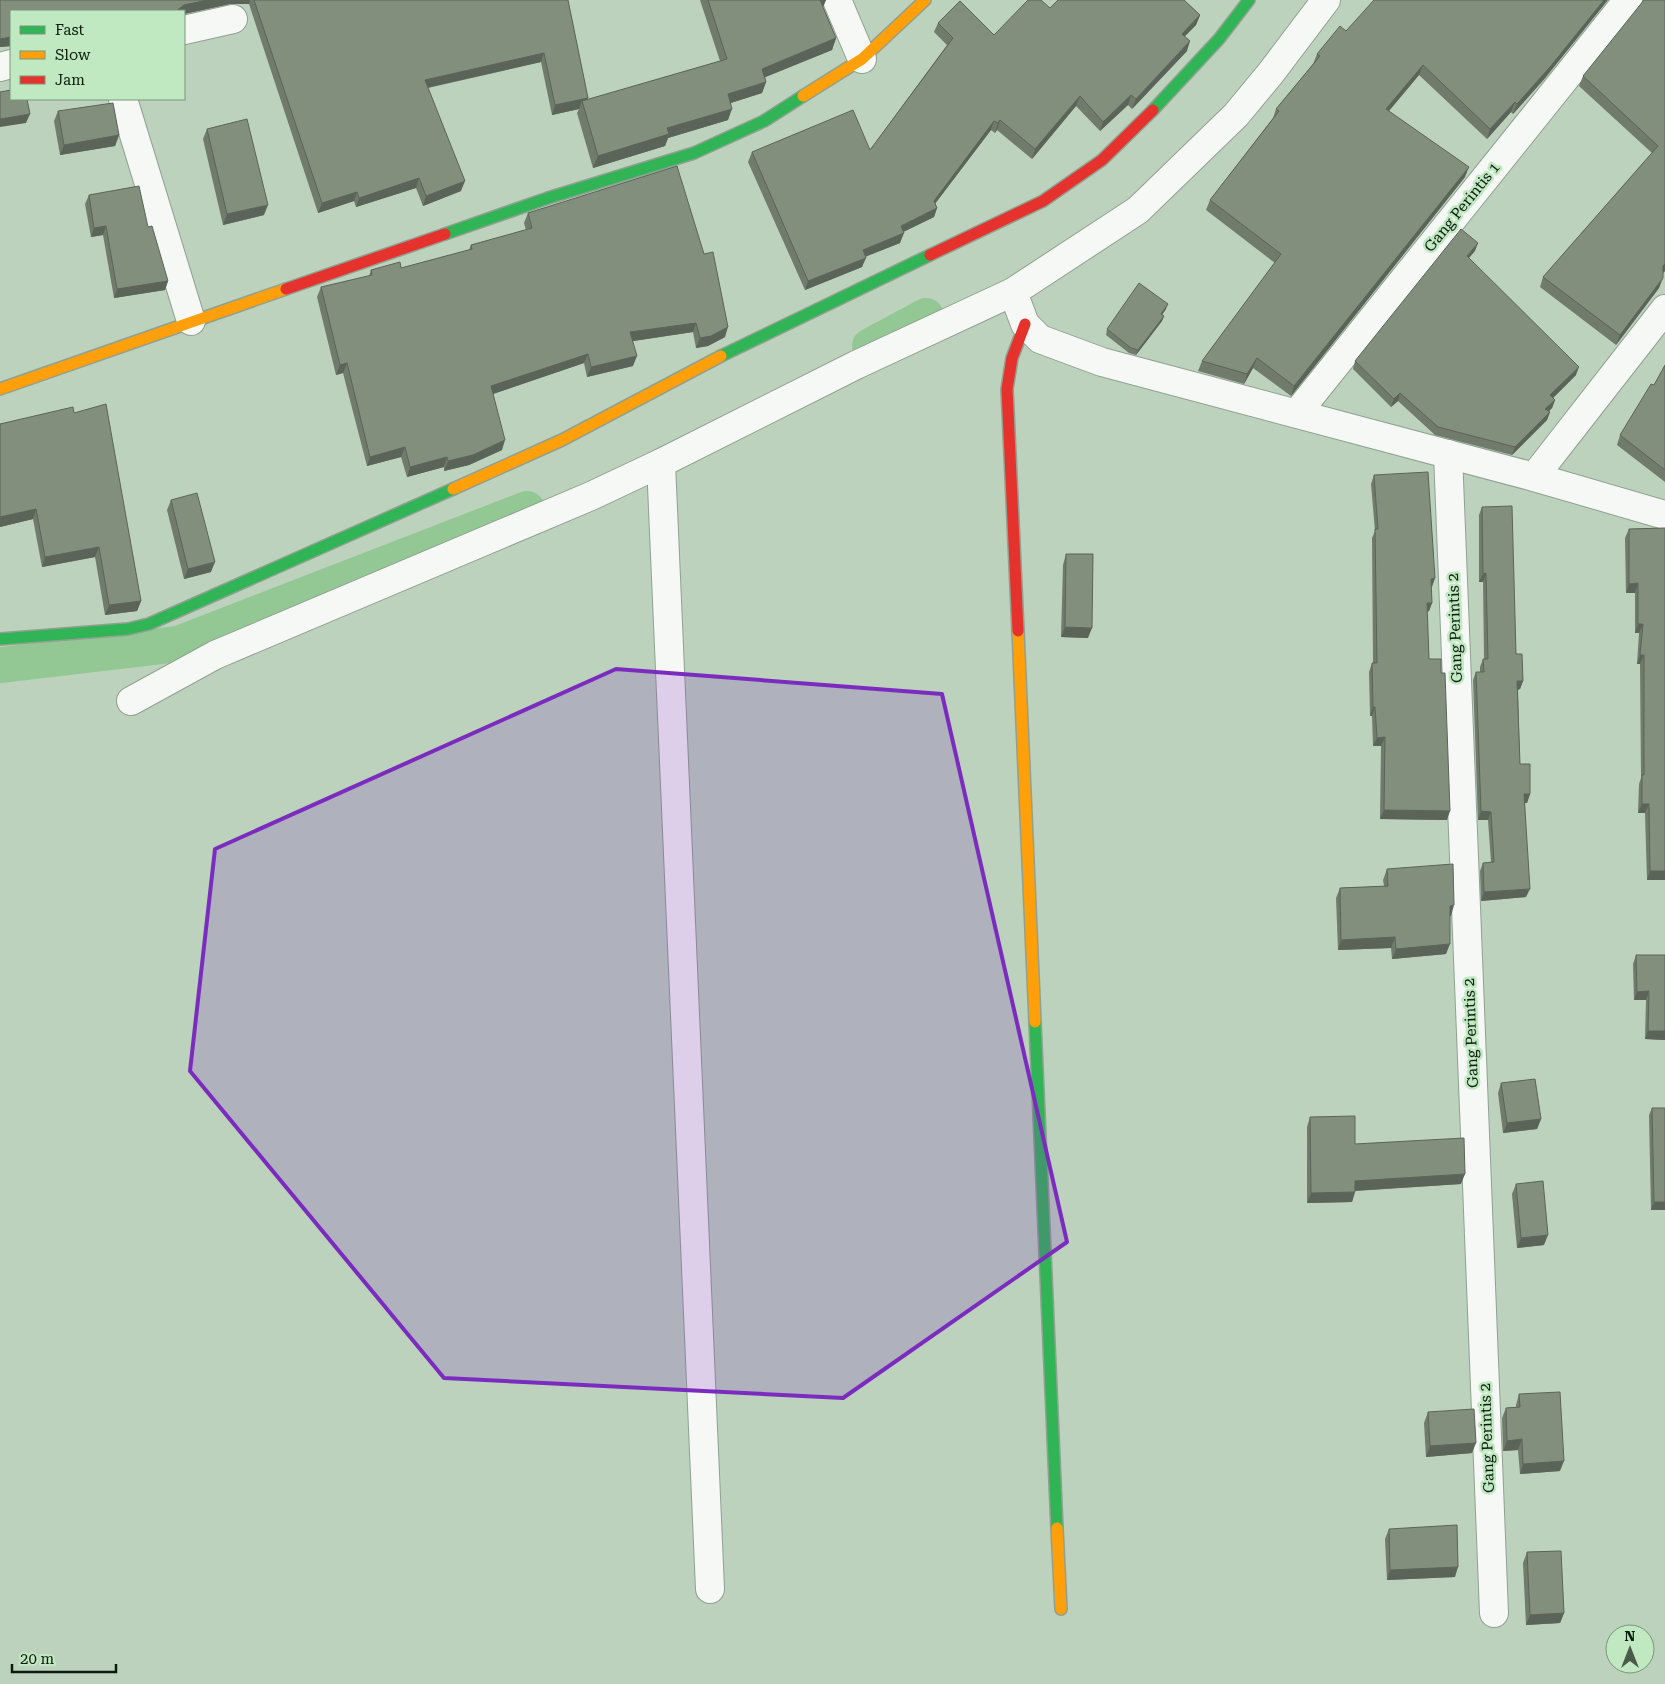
<svg xmlns="http://www.w3.org/2000/svg" width="1665" height="1684" viewBox="0 0 1665 1684" font-family="'Roboto Serif',serif">
<style>
.lines{fill:none;stroke-linecap:round;stroke-linejoin:round}
.canal{stroke:#93c895;stroke-width:36}
.street-casing{stroke:#90a191;stroke-width:30}
.fast-casing{stroke:#90a191;stroke-width:14}
.slow-casing{stroke:#90a191;stroke-width:14}
.jam-casing{stroke:#90a191;stroke-width:14}
.street{stroke:#f5f8f5;stroke-width:28}
.fast{stroke:#30b455;stroke-width:11}
.slow{stroke:#ff9f0a;stroke-width:11}
.jam{stroke:#e5322d;stroke-width:11}
.wall{fill:#707b6c}
.shaded-wall{fill:#5b6458}
.building{fill:#828f7d;stroke:#5b6458}
.marked{fill:#7b2cbf;fill-opacity:0.2;stroke:#7b2cbf;stroke-width:4;stroke-linejoin:round}
.labels{text-anchor:middle;stroke-width:5;stroke-linejoin:round;paint-order:stroke}
.street-label{font-size:15px;fill:#0c1b0d;stroke:#c0e8c1}
</style>
<rect width="100%" height="100%" fill="#bcd2bc"/>
<g class="lines">
<g class="canal">
<polyline points="870,346 926,316"/>
<polyline points="0,665 178,644 527,509"/>
</g>
<defs>
<g id="street">
<polyline points="837,0 862,59"/>
<polyline points="1326,0 1270,74 1236,115 1138,210 1013,292 1025,324 1040,339 1102,362 1534,477 1665,515"/>
<polyline points="184,30 233,19"/>
<polyline points="0,67 11,64"/>
<polyline points="123,99 191,321"/>
<polyline points="1297,413 1628,0"/>
<polyline points="1448,454 1494,1613"/>
<polyline points="661,463 710,1589"/>
<polyline points="1534,477 1665,309"/>
<polyline points="131,701 215,655 591,496 661,463 856,365 1013,292"/>
</g>
<g id="fast">
<polyline points="1153,110 1219,39 1249,0"/>
<polyline points="445,234 548,198 694,153 764,121 803,96"/>
<polyline points="721,356 930,255"/>
<polyline points="0,639 128,629 149,624 453,489"/>
<polyline points="1035,1022 1057,1528"/>
</g>
<g id="slow">
<polyline points="803,96 862,59 925,0"/>
<polyline points="0,389 286,289"/>
<polyline points="453,489 562,440 721,356"/>
<polyline points="1018,631 1035,1022"/>
<polyline points="1057,1528 1061,1609"/>
</g>
<g id="jam">
<polyline points="930,255 1043,201 1102,160 1153,110"/>
<polyline points="286,289 445,234"/>
<polyline points="1018,631 1007,389 1012,358 1025,324"/>
</g>
</defs>
<use href="#street" class="street-casing"/>
<use href="#fast" class="fast-casing"/>
<use href="#slow" class="slow-casing"/>
<use href="#jam" class="jam-casing"/>
<use href="#street" class="street"/>
<use href="#fast" class="fast"/>
<use href="#slow" class="slow"/>
<use href="#jam" class="jam"/>
</g>
<g class="wall">
<polygon points="0,0 568,0 588,98 587,100 720,61 700,0 826,0 823,7 836,38 832,50 765,77 766,82 762,93 731,103 728,120 668,138 665,146 593,168 577,113 579,109 552,115 541,62 428,88 461,191 423,206 416,188 356,207 354,201 318,213 249,4 230,4 184,14 184,11 11,11 11,46 0,47"/>
<polygon points="1665,0 1665,271 1663,273 1659,288 1616,345 1540,287 1543,277 1652,153 1579,86 1583,76"/>
<polygon points="1187,3 1200,15 1196,25 1185,36 1187,51 1132,109 1128,105 1100,131 1076,106 1032,159 997,130 995,133 991,130 935,204 937,208 934,217 903,232 900,243 865,257 862,267 805,290 748,162 752,152 870,150 947,45 934,32 938,23 994,35 1050,8"/>
<polygon points="1346,31 1546,77 1513,114 1511,112 1487,139 1419,75 1389,111 1465,177 1291,396 1253,368 1244,384 1198,371 1202,361 1275,263 1206,210 1210,200 1273,118 1276,109 1313,64 1317,54"/>
<polygon points="58,111 119,135 115,146 60,155 54,121"/>
<polygon points="207,129 264,215 223,225 203,139"/>
<polygon points="89,195 148,227 168,281 165,290 114,298 103,235 91,237 85,204"/>
<polygon points="528,213 725,337 708,346 696,348 693,332 633,341 633,366 587,377 584,363 493,394 502,450 469,465 444,471 444,467 407,477 401,457 367,466 343,373 336,375 317,297 321,287 369,276 371,270 401,268 469,250 471,245 526,230 524,223"/>
<polygon points="1475,251 1469,258 1576,375 1553,398 1555,400 1552,408 1549,411 1550,412 1547,420 1512,455 1435,435 1398,401 1391,407 1353,369 1355,361"/>
<polygon points="1166,309 1162,315 1164,316 1162,321 1136,355 1129,353 1106,335 1107,329"/>
<polygon points="1665,365 1665,482 1617,445 1620,435 1654,385"/>
<polygon points="74,413 141,601 137,611 105,615 95,557 42,567 33,519 0,527 0,424"/>
<polygon points="1374,475 1435,578 1431,587 1432,603 1429,611 1427,612 1429,659 1447,820 1380,819 1381,746 1373,746 1372,716 1370,716 1369,672 1372,663 1373,663 1372,538 1375,531 1371,484"/>
<polygon points="171,500 211,572 184,579 167,510"/>
<polygon points="1482,507 1516,654 1523,681 1520,689 1518,690 1520,764 1530,794 1527,803 1525,803 1526,897 1481,901 1480,871 1483,863 1491,862 1488,820 1478,820 1473,680 1476,672 1480,672 1480,667 1483,659 1484,659 1483,582 1479,582 1479,515"/>
<polygon points="1665,528 1665,880 1647,880 1645,813 1638,813 1639,784 1641,778 1640,664 1637,664 1639,633 1635,633 1635,593 1626,593 1625,538 1629,529"/>
<polygon points="1066,554 1088,638 1061,637 1063,565"/>
<polygon points="1387,869 1451,916 1450,916 1446,954 1392,959 1391,948 1338,950 1336,898 1340,888 1384,886 1383,880"/>
<polygon points="1636,955 1665,1040 1645,1039 1646,1000 1634,1000 1633,964"/>
<polygon points="1501,1083 1541,1119 1537,1129 1503,1133 1498,1093"/>
<polygon points="1652,1108 1665,1210 1651,1210 1649,1115"/>
<polygon points="1310,1117 1355,1144 1461,1184 1355,1191 1352,1202 1307,1203 1307,1127"/>
<polygon points="1516,1184 1544,1245 1517,1248 1512,1194"/>
<polygon points="1519,1394 1560,1471 1520,1474 1518,1450 1503,1451 1502,1418 1506,1408 1516,1407 1516,1405"/>
<polygon points="1428,1412 1472,1453 1426,1457 1424,1423"/>
<polygon points="1389,1529 1455,1577 1387,1580 1385,1539"/>
<polygon points="1527,1552 1564,1613 1560,1623 1526,1625 1523,1563"/>
</g>
<g class="shaded-wall">
<polygon points="208,0 250,0 249,4 230,4 184,14 184,11 176,11 184,5"/>
<polygon points="819,0 826,0 823,7"/>
<polygon points="1604,0 1608,0 1546,77 1513,114 1517,104"/>
<polygon points="1200,15 1196,25 1178,43 1182,34"/>
<polygon points="11,37 11,46 0,47 0,39"/>
<polygon points="836,38 832,50 758,80 762,69"/>
<polygon points="1190,41 1187,51 1132,109 1136,99"/>
<polygon points="544,53 541,62 421,89 425,80"/>
<polygon points="1423,65 1419,75 1382,119 1386,109"/>
<polygon points="766,82 762,93 724,105 728,94"/>
<polygon points="1131,95 1128,105 1100,131 1103,122"/>
<polygon points="1080,96 1076,106 1032,159 1035,149"/>
<polygon points="588,98 584,108 582,101 579,109 552,115 555,105"/>
<polygon points="1515,102 1511,112 1487,139 1490,129"/>
<polygon points="732,109 728,120 668,138 665,146 593,168 598,156 667,128"/>
<polygon points="30,114 26,123 0,127 0,119"/>
<polygon points="1000,120 997,130 995,133 998,123"/>
<polygon points="994,121 991,130 930,210 934,201"/>
<polygon points="119,135 115,146 60,155 64,145"/>
<polygon points="1469,167 1465,177 1291,396 1294,386"/>
<polygon points="419,178 416,188 356,207 359,198"/>
<polygon points="465,181 461,191 423,206 426,196"/>
<polygon points="357,192 354,201 318,213 322,203"/>
<polygon points="268,205 264,215 223,225 227,214"/>
<polygon points="937,208 934,217 897,235 901,226"/>
<polygon points="106,226 103,235 91,237 94,228"/>
<polygon points="904,233 900,243 859,259 863,250"/>
<polygon points="1478,243 1475,251 1464,263 1467,256"/>
<polygon points="866,258 862,267 805,290 808,281"/>
<polygon points="1665,264 1665,271 1659,276 1663,266"/>
<polygon points="1663,278 1659,288 1616,345 1620,335"/>
<polygon points="168,281 165,290 114,298 117,289"/>
<polygon points="1168,304 1166,309 1159,319 1161,314"/>
<polygon points="1164,316 1162,321 1136,355 1138,350"/>
<polygon points="696,323 693,332 627,342 630,332"/>
<polygon points="728,327 725,337 708,346 696,348 700,338"/>
<polygon points="588,354 584,363 487,396 491,386"/>
<polygon points="637,356 633,366 587,377 591,367"/>
<polygon points="1257,358 1253,368 1244,384 1247,374"/>
<polygon points="347,363 343,373 336,375 340,365"/>
<polygon points="1579,367 1576,375 1548,403 1550,395"/>
<polygon points="1400,393 1398,401 1391,407 1394,399"/>
<polygon points="1555,400 1552,408 1543,417 1545,409"/>
<polygon points="1550,412 1547,420 1512,455 1515,447"/>
<polygon points="505,440 502,450 469,465 444,471 448,461"/>
<polygon points="405,447 401,457 367,466 370,457"/>
<polygon points="447,457 444,467 407,477 410,467"/>
<polygon points="36,509 33,519 0,527 0,517"/>
<polygon points="99,547 95,557 42,567 45,557"/>
<polygon points="215,562 211,572 184,579 188,569"/>
<polygon points="1486,573 1483,582 1479,582 1483,574"/>
<polygon points="1435,578 1432,587 1428,588 1431,579"/>
<polygon points="1638,583 1635,593 1626,593 1629,584"/>
<polygon points="141,601 137,611 105,615 109,605"/>
<polygon points="1427,603 1432,603 1429,611 1424,612"/>
<polygon points="1638,624 1643,624 1639,633 1635,633"/>
<polygon points="1065,627 1092,628 1088,638 1061,637"/>
<polygon points="1640,655 1644,655 1640,664 1637,664"/>
<polygon points="1517,681 1523,681 1520,689 1514,690"/>
<polygon points="1373,707 1375,707 1372,716 1370,716"/>
<polygon points="1385,737 1381,746 1373,746 1377,738"/>
<polygon points="1524,794 1530,794 1527,803 1521,803"/>
<polygon points="1642,804 1649,804 1645,813 1638,813"/>
<polygon points="1384,810 1450,811 1447,820 1380,819"/>
<polygon points="1481,811 1491,812 1488,820 1478,820"/>
<polygon points="1650,871 1665,871 1665,880 1647,880"/>
<polygon points="1530,889 1526,897 1481,901 1484,892"/>
<polygon points="1454,905 1451,916 1446,916 1450,906"/>
<polygon points="1395,937 1391,948 1338,950 1341,940"/>
<polygon points="1450,944 1446,954 1392,959 1396,949"/>
<polygon points="1649,991 1646,1000 1634,1000 1637,992"/>
<polygon points="1648,1031 1665,1031 1665,1040 1645,1039"/>
<polygon points="1541,1119 1537,1129 1503,1133 1507,1123"/>
<polygon points="1465,1174 1461,1184 1351,1191 1355,1181"/>
<polygon points="1355,1192 1352,1202 1307,1203 1311,1193"/>
<polygon points="1654,1202 1665,1202 1665,1210 1651,1210"/>
<polygon points="1548,1235 1544,1245 1517,1248 1521,1238"/>
<polygon points="1522,1439 1518,1450 1503,1451 1507,1441"/>
<polygon points="1476,1443 1472,1453 1426,1457 1430,1446"/>
<polygon points="1564,1461 1560,1471 1520,1474 1523,1464"/>
<polygon points="1458,1567 1455,1577 1387,1580 1390,1570"/>
<polygon points="1564,1613 1560,1623 1526,1625 1530,1615"/>
</g>
<g class="building">
<polygon points="0,0 208,0 184,5 176,11 11,11 11,37 0,39"/>
<polygon points="254,0 568,0 588,98 555,105 544,53 425,80 465,181 426,196 419,178 359,198 357,192 322,203"/>
<polygon points="708,0 820,0 836,38 762,69 766,82 728,94 732,109 667,128 669,134 598,156 582,101 727,59"/>
<polygon points="1028,0 1041,0 1050,8 1058,0 1184,0 1200,15 1182,34 1190,41 1136,99 1131,95 1103,122 1080,96 1035,149 1000,120 998,123 994,121 934,201 937,208 901,226 904,233 863,250 866,258 808,281 752,152 853,110 870,150 953,38 938,23 960,1 994,35"/>
<polygon points="1374,0 1604,0 1550,67 1517,104 1515,102 1490,129 1423,65 1386,109 1469,167 1294,386 1257,358 1247,374 1202,361 1281,254 1210,200 1279,111 1276,109 1320,56 1317,54 1340,26 1346,31"/>
<polygon points="1644,0 1665,0 1665,264 1663,266 1663,278 1620,335 1543,277 1658,146 1583,76"/>
<polygon points="11,90 11,99 27,99 30,114 0,119 0,92"/>
<polygon points="113,103 119,135 64,145 58,111"/>
<polygon points="247,119 268,205 227,214 207,129"/>
<polygon points="677,166 704,254 713,252 728,327 711,336 700,338 696,323 630,332 637,356 591,367 588,354 491,386 505,440 473,455 448,461 447,457 410,467 405,447 370,457 347,363 340,365 321,287 372,275 371,270 400,262 401,268 472,249 471,245 532,228 528,213"/>
<polygon points="139,186 148,227 152,226 168,281 117,289 106,226 94,228 89,195"/>
<polygon points="1461,229 1478,243 1467,256 1579,367 1550,395 1555,400 1545,409 1550,412 1515,447 1438,427 1400,393 1394,399 1355,361"/>
<polygon points="1139,283 1168,304 1161,314 1164,316 1138,350 1131,348 1107,329"/>
<polygon points="1665,365 1665,470 1620,435 1651,384 1654,385"/>
<polygon points="106,404 141,601 109,605 99,547 45,557 36,509 0,517 0,424 73,407 74,413"/>
<polygon points="1428,472 1435,578 1431,579 1432,603 1427,603 1429,659 1441,659 1441,673 1445,673 1450,811 1384,810 1385,737 1377,738 1375,707 1373,707 1372,663 1377,663 1375,529 1378,529 1374,475"/>
<polygon points="197,493 215,562 188,569 171,500"/>
<polygon points="1512,506 1516,654 1522,654 1523,681 1517,681 1520,764 1530,764 1530,794 1524,794 1530,889 1484,892 1483,863 1494,862 1491,812 1481,811 1476,672 1484,672 1483,659 1488,659 1486,573 1483,574 1482,507"/>
<polygon points="1665,528 1665,871 1650,871 1649,804 1642,804 1642,775 1644,775 1644,655 1640,655 1643,624 1638,624 1638,583 1629,584 1629,529"/>
<polygon points="1066,554 1093,554 1092,628 1065,627"/>
<polygon points="1453,864 1454,905 1450,906 1450,944 1396,949 1395,937 1341,940 1340,888 1388,886 1387,869"/>
<polygon points="1636,955 1665,955 1665,1031 1648,1031 1649,991 1637,992"/>
<polygon points="1535,1079 1541,1119 1507,1123 1501,1083"/>
<polygon points="1652,1108 1665,1108 1665,1202 1654,1202"/>
<polygon points="1355,1116 1355,1144 1464,1138 1465,1174 1355,1181 1355,1192 1311,1193 1310,1117"/>
<polygon points="1543,1181 1548,1235 1521,1238 1516,1184"/>
<polygon points="1560,1392 1564,1461 1523,1464 1522,1439 1507,1441 1506,1408 1520,1407 1519,1394"/>
<polygon points="1474,1409 1476,1443 1430,1446 1428,1412"/>
<polygon points="1457,1525 1458,1567 1390,1570 1389,1529"/>
<polygon points="1561,1551 1564,1613 1530,1615 1527,1552"/>
</g>
<path class="marked" d="M616 669 942 694 1067 1242 843 1398 444 1378 190 1071 215 849Z"/>
<g class="labels">
<g class="street-label">
<text transform="translate(1462 207) rotate(-51)" y="5">Gang Perintis 1</text>
<text transform="translate(1455 628) rotate(-92)" y="5">Gang Perintis 2</text>
<text transform="translate(1471 1033) rotate(-92)" y="5">Gang Perintis 2</text>
<text transform="translate(1487 1438) rotate(-92)" y="5">Gang Perintis 2</text>
</g>
</g>
<rect x="10" y="10" width="175" height="90" fill="#c0e8c1" stroke="#789679"/>
<rect x="20" y="26" width="25" height="8" fill="#30b455" stroke="#789679"/>
<text x="55" y="35" font-size="15" fill="#0c1b0d">Fast</text>
<rect x="20" y="51" width="25" height="8" fill="#ff9f0a" stroke="#789679"/>
<text x="55" y="60" font-size="15" fill="#0c1b0d">Slow</text>
<rect x="20" y="76" width="25" height="8" fill="#e5322d" stroke="#789679"/>
<text x="55" y="85" font-size="15" fill="#0c1b0d">Jam</text>
<g transform="translate(1630 1649)"><circle r="24" fill="#c0e8c1" stroke="#789679"/>
<path d="M0-4L9 19L0 12L-9 19Z" fill="#4a5b4a"/>
<text y="-8" font-size="14" font-weight="bold" text-anchor="middle" fill="#0c1b0d">N</text>
</g>
<path d="M12 1664v8h104v-8" fill="none" stroke="#0c1b0d" stroke-width="2.5"/>
<text x="20" y="1664" font-size="15" fill="#0c1b0d" stroke="#c0e8c1" stroke-width="4" paint-order="stroke">20 m</text>
</svg>
